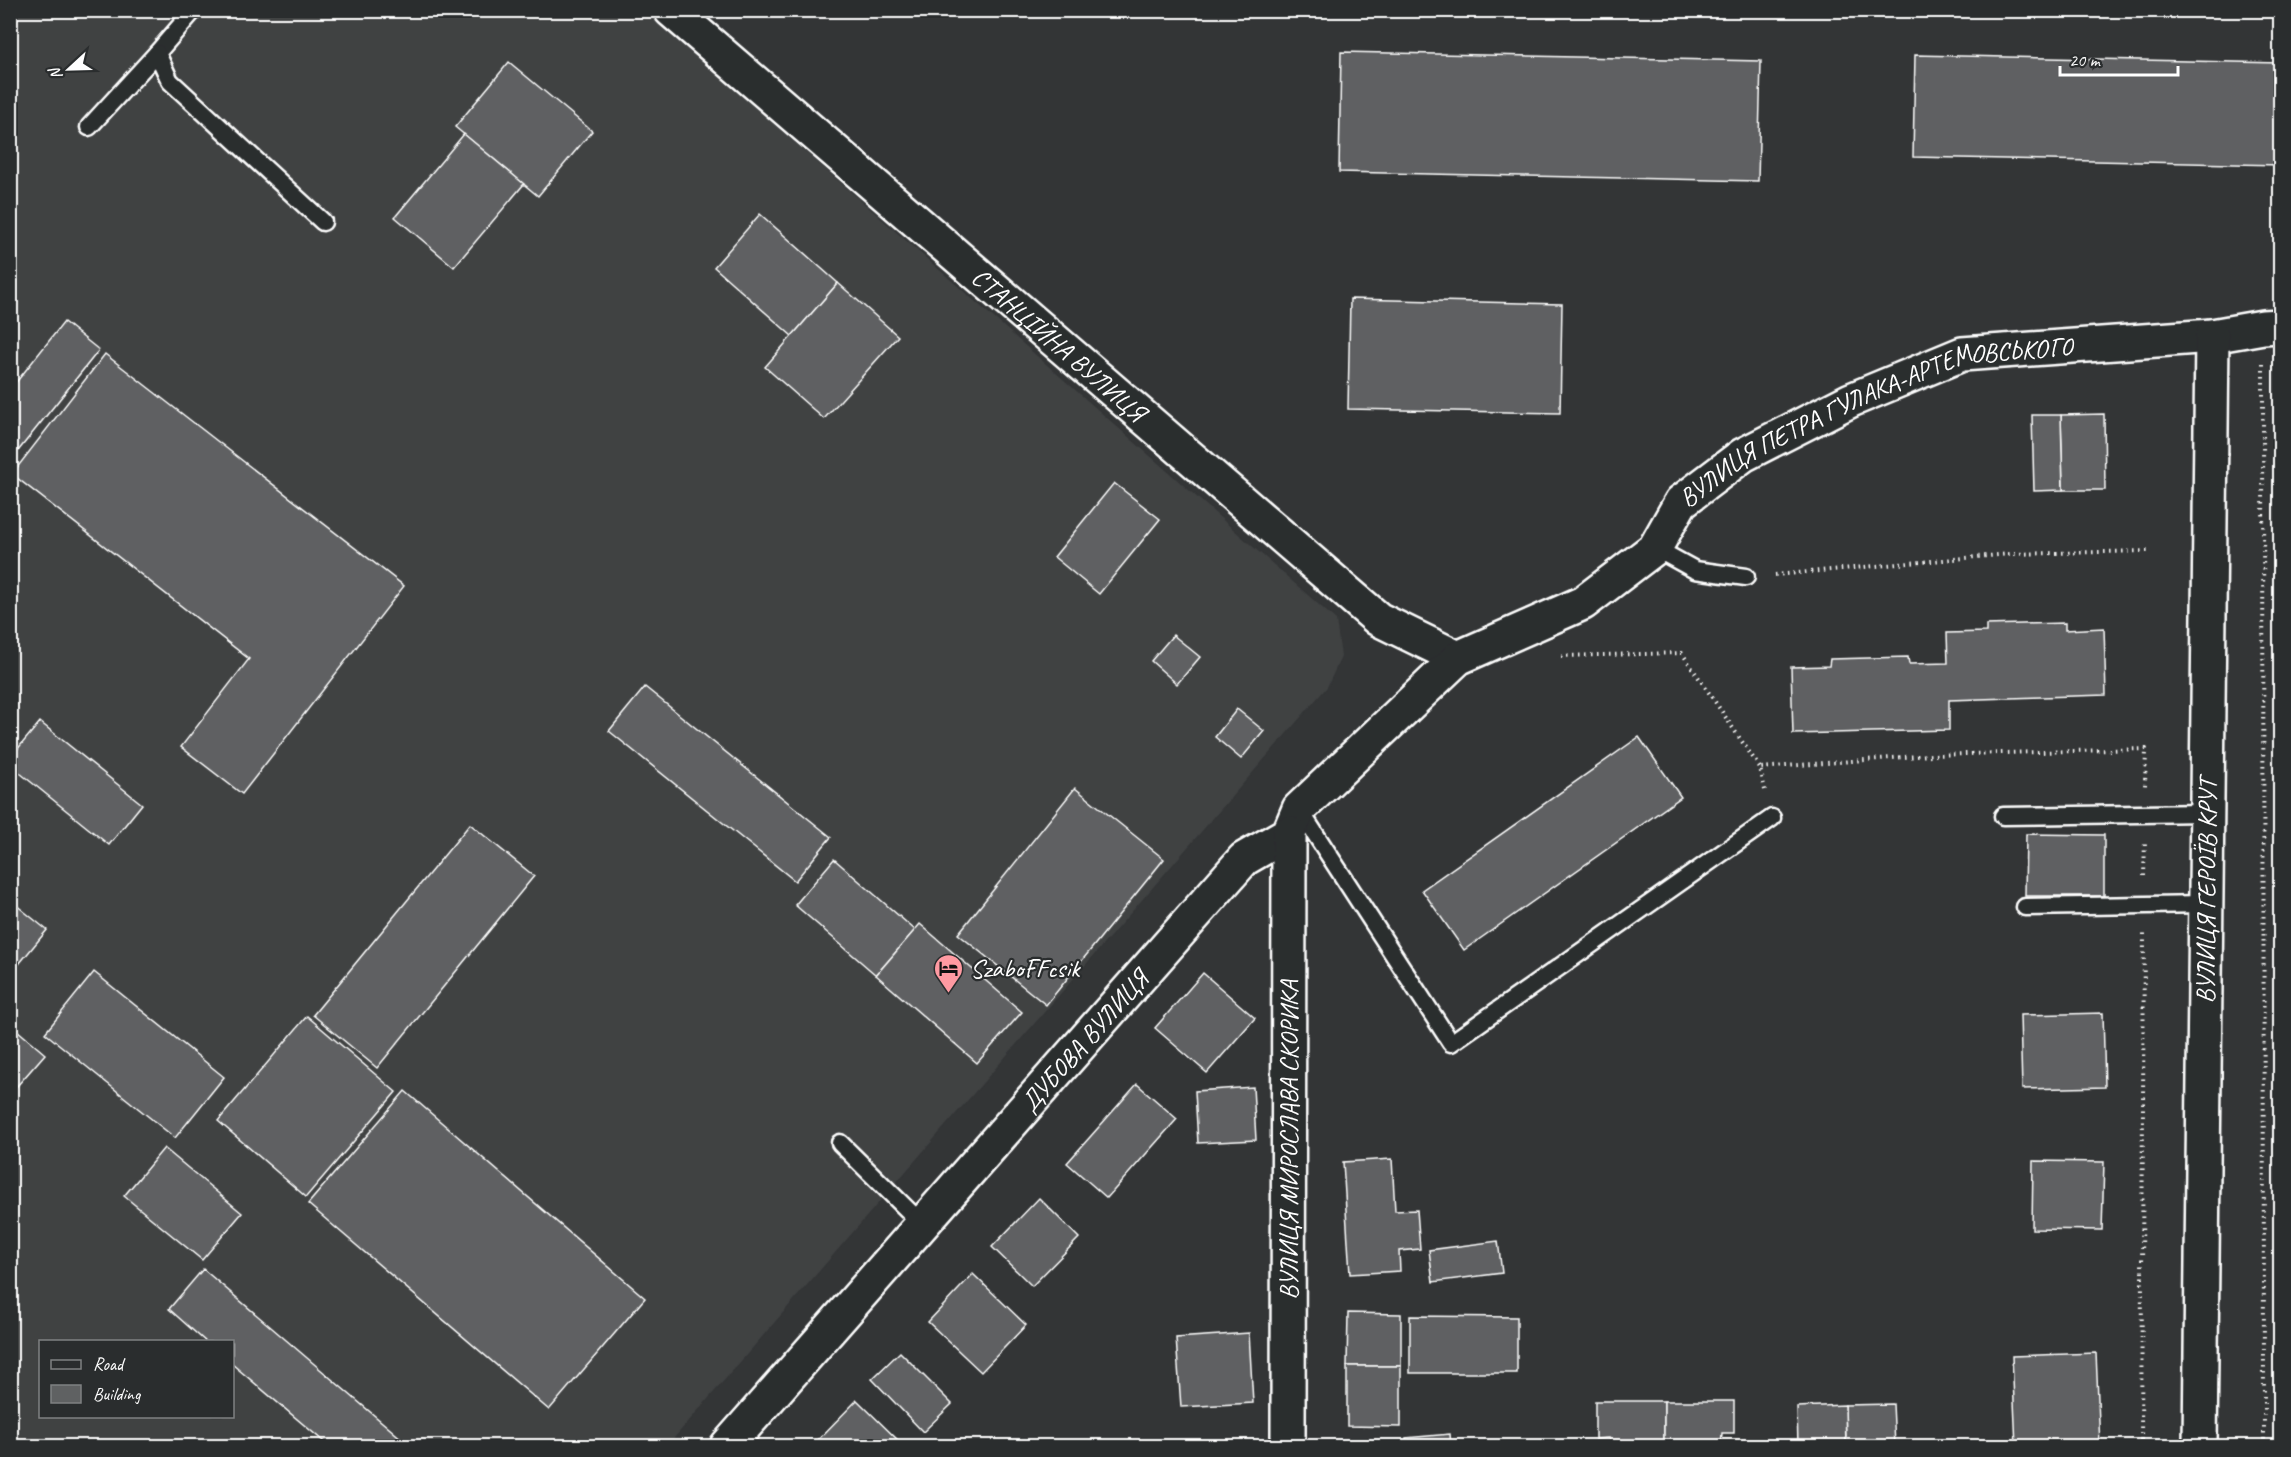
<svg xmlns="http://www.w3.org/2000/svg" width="2291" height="1457" viewBox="0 0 2291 1457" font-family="Caveat,sans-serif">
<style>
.built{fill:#404243;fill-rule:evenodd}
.building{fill:#5f6162;stroke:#fff;stroke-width:1.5}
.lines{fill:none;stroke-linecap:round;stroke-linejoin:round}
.service-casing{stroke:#fff;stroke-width:21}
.minor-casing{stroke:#fff;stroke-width:38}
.path{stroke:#fff;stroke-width:4;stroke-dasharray:1.5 4.5;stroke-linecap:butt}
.service{stroke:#2a2d2e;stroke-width:16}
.minor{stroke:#2a2d2e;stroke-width:33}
.labels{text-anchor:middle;stroke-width:4.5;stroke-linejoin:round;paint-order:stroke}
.street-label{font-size:26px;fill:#fff;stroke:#2a2d2e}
.poi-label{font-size:26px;fill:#fff;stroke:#2a2d2e;text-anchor:start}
</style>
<rect width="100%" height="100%" fill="#333536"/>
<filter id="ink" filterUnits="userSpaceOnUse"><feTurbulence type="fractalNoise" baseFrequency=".0167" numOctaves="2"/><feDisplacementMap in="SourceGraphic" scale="12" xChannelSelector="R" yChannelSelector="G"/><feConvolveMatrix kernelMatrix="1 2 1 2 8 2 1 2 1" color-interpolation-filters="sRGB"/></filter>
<g filter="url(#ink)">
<path class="built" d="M10 11H646L1336 620 1341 657 1327 687 667 1446H11ZM40 1342H232V1416H40Z"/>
<g class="building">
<polygon points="1341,52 1761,61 1758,181 1339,172"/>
<polygon points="1915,55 2280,63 2280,165 1913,157"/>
<polygon points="509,62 592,131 538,196 455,127"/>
<polygon points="464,134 524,184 454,267 395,217"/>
<polygon points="760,214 838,283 792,336 714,267"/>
<polygon points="838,283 898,336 824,419 765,367"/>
<polygon points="1350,299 1562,304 1560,413 1348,409"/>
<polygon points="64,322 99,350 10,461 10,390"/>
<polygon points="105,354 404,586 242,794 181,747 249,659 12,474"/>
<polygon points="2104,414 2105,490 2063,490 2061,415"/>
<polygon points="2032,415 2061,415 2063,490 2034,491"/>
<polygon points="1114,483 1160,519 1099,594 1054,557"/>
<polygon points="2065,623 2065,630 2104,628 2106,695 1949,700 1949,730 1793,734 1791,667 1829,666 1830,659 1908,657 1909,664 1948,663 1947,633 1986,632 1986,625"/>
<polygon points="1173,635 1200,657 1177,684 1151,661"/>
<polygon points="645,687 831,837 795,881 609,731"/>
<polygon points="1237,709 1264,731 1241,759 1215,737"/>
<polygon points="40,722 142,804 109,845 10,765 10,758"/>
<polygon points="1639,737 1681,797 1464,950 1422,890"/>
<polygon points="1075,788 1164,859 1046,1005 958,934"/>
<polygon points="470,824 534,876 377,1068 313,1015"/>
<polygon points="2026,834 2104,835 2104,896 2025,896"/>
<polygon points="834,859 915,930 876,975 795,905"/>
<polygon points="10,900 47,930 10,975"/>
<polygon points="920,924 1022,1012 977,1063 876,975"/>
<polygon points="94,972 224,1077 175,1138 45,1033"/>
<polygon points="1203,973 1255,1018 1207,1073 1155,1028"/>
<polygon points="2103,1013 2105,1087 2022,1089 2020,1015"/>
<polygon points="307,1016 396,1092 306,1197 218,1121"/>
<polygon points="10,1024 45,1054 10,1094"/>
<polygon points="1137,1084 1177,1119 1107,1198 1067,1163"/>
<polygon points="1253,1087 1256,1140 1198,1143 1195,1091"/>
<polygon points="405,1091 645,1298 549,1410 308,1204"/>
<polygon points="164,1148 242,1213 202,1260 124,1196"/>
<polygon points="1392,1159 1395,1211 1417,1210 1420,1249 1399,1251 1400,1271 1350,1274 1343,1162"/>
<polygon points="2033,1161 2104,1162 2102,1230 2032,1229"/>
<polygon points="1039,1198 1079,1238 1032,1286 992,1247"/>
<polygon points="1498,1241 1502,1273 1433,1282 1429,1250"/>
<polygon points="203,1269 410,1446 329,1446 232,1364 232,1342 206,1342 169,1309"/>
<polygon points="973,1274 1026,1325 981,1372 928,1322"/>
<polygon points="1348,1313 1401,1314 1401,1366 1347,1366"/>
<polygon points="1410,1316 1517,1317 1517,1373 1410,1373"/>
<polygon points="1249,1333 1253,1403 1181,1407 1176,1338"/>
<polygon points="900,1352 952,1404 923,1432 872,1379"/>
<polygon points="2096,1353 2100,1446 2016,1446 2012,1356"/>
<polygon points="1347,1366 1401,1366 1401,1427 1347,1426"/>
<polygon points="857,1400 904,1446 812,1446"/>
<polygon points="1595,1401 1664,1401 1664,1446 1609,1446 1609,1438 1595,1439"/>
<polygon points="1664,1401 1734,1401 1734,1433 1722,1433 1721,1446 1664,1446"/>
<polygon points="1893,1404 1895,1446 1846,1446 1845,1405"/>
<polygon points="1845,1405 1846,1446 1798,1446 1797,1407"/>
<polygon points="1450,1434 1451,1446 1407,1446 1406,1438"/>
</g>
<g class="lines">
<defs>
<g id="service">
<polyline points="194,10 157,53 170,81 323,222"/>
<polyline points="89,127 157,53"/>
<polyline points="1655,548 1695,570 1746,577"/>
<polyline points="1299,809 1451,1043 1772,818"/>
<polyline points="2003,816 2206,813"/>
<polyline points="2025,907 2206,904"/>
<polyline points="840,1143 922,1224"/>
</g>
<g id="minor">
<path id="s1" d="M671 10 1378 619 1458 658"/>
<path id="s2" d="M727 1446 1244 859 1289 833 1299 809 1458 658 1583 603 1655 548 1681 502 1743 455 1851 400 1962 354 2212 336 2263 327 2280 326"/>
<path id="s3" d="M1288 1446 1289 833"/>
<path id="s4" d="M2200 1446 2212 336"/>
</g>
</defs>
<use href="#service" class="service-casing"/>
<use href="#minor" class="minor-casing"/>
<g class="path">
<polyline points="2263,364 2264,1446"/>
<polyline points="1775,575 2010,554 2148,551"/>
<polyline points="1561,656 1682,653 1760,768"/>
<polyline points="1765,790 1760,768 1931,755 2146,749 2145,786"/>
<polyline points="2144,876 2145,841"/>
<polyline points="2141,1446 2144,934"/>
</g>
<use href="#service" class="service"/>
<use href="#minor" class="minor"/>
</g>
</g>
<defs>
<symbol id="hotel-pin" viewBox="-11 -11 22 30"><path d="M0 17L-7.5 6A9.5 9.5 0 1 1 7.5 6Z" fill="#ff9aa2" stroke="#2a2d2e"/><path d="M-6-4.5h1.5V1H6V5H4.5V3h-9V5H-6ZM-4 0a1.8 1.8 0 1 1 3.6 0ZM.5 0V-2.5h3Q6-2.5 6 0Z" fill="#111"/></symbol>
</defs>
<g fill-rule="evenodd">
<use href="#hotel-pin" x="932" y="952" width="33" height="45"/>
</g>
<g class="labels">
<g class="street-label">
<text dy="9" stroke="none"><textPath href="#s1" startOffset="512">СТАНЦІЙНА ВУЛИЦЯ</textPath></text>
<text dy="9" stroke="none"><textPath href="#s2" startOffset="1575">ВУЛИЦЯ ПЕТРА ГУЛАКА-АРТЕМОВСЬКОГО</textPath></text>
<text dy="9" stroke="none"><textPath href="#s4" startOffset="555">ВУЛИЦЯ ГЕРОЇВ КРУТ</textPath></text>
<text dy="9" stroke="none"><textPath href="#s2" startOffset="540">ДУБОВА ВУЛИЦЯ</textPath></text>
<text dy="9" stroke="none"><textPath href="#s3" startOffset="306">ВУЛИЦЯ МИРОСЛАВА СКОРИКА</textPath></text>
</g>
<g class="poi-label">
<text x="970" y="977">SzaboFFcsik</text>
</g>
</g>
<rect width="2291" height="1457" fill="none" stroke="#2a2d2e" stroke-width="36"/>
<rect x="18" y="18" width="2255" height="1421" fill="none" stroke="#fff" stroke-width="2" filter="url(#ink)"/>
<rect x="39" y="1340" width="195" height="78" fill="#2a2d2e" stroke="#7f8182" stroke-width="1.5"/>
<rect x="51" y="1360" width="30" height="9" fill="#2a2d2e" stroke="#7f8182" stroke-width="1.5"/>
<text x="93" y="1370" font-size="18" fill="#ffffff">Road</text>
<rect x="51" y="1385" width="30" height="18" fill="#5f6162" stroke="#7f8182" stroke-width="1.5"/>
<text x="93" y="1400" font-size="18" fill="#ffffff">Building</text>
<g transform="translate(69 69) rotate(248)" stroke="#2a2d2e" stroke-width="4.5" paint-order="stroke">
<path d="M0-4.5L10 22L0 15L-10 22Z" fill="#ffffff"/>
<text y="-9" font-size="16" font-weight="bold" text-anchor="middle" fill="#ffffff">N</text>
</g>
<path d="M2060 66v9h118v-9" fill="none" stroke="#ffffff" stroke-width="3"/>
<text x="2069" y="66" font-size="18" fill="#ffffff" stroke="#2a2d2e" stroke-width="4.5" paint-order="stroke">20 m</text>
</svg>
